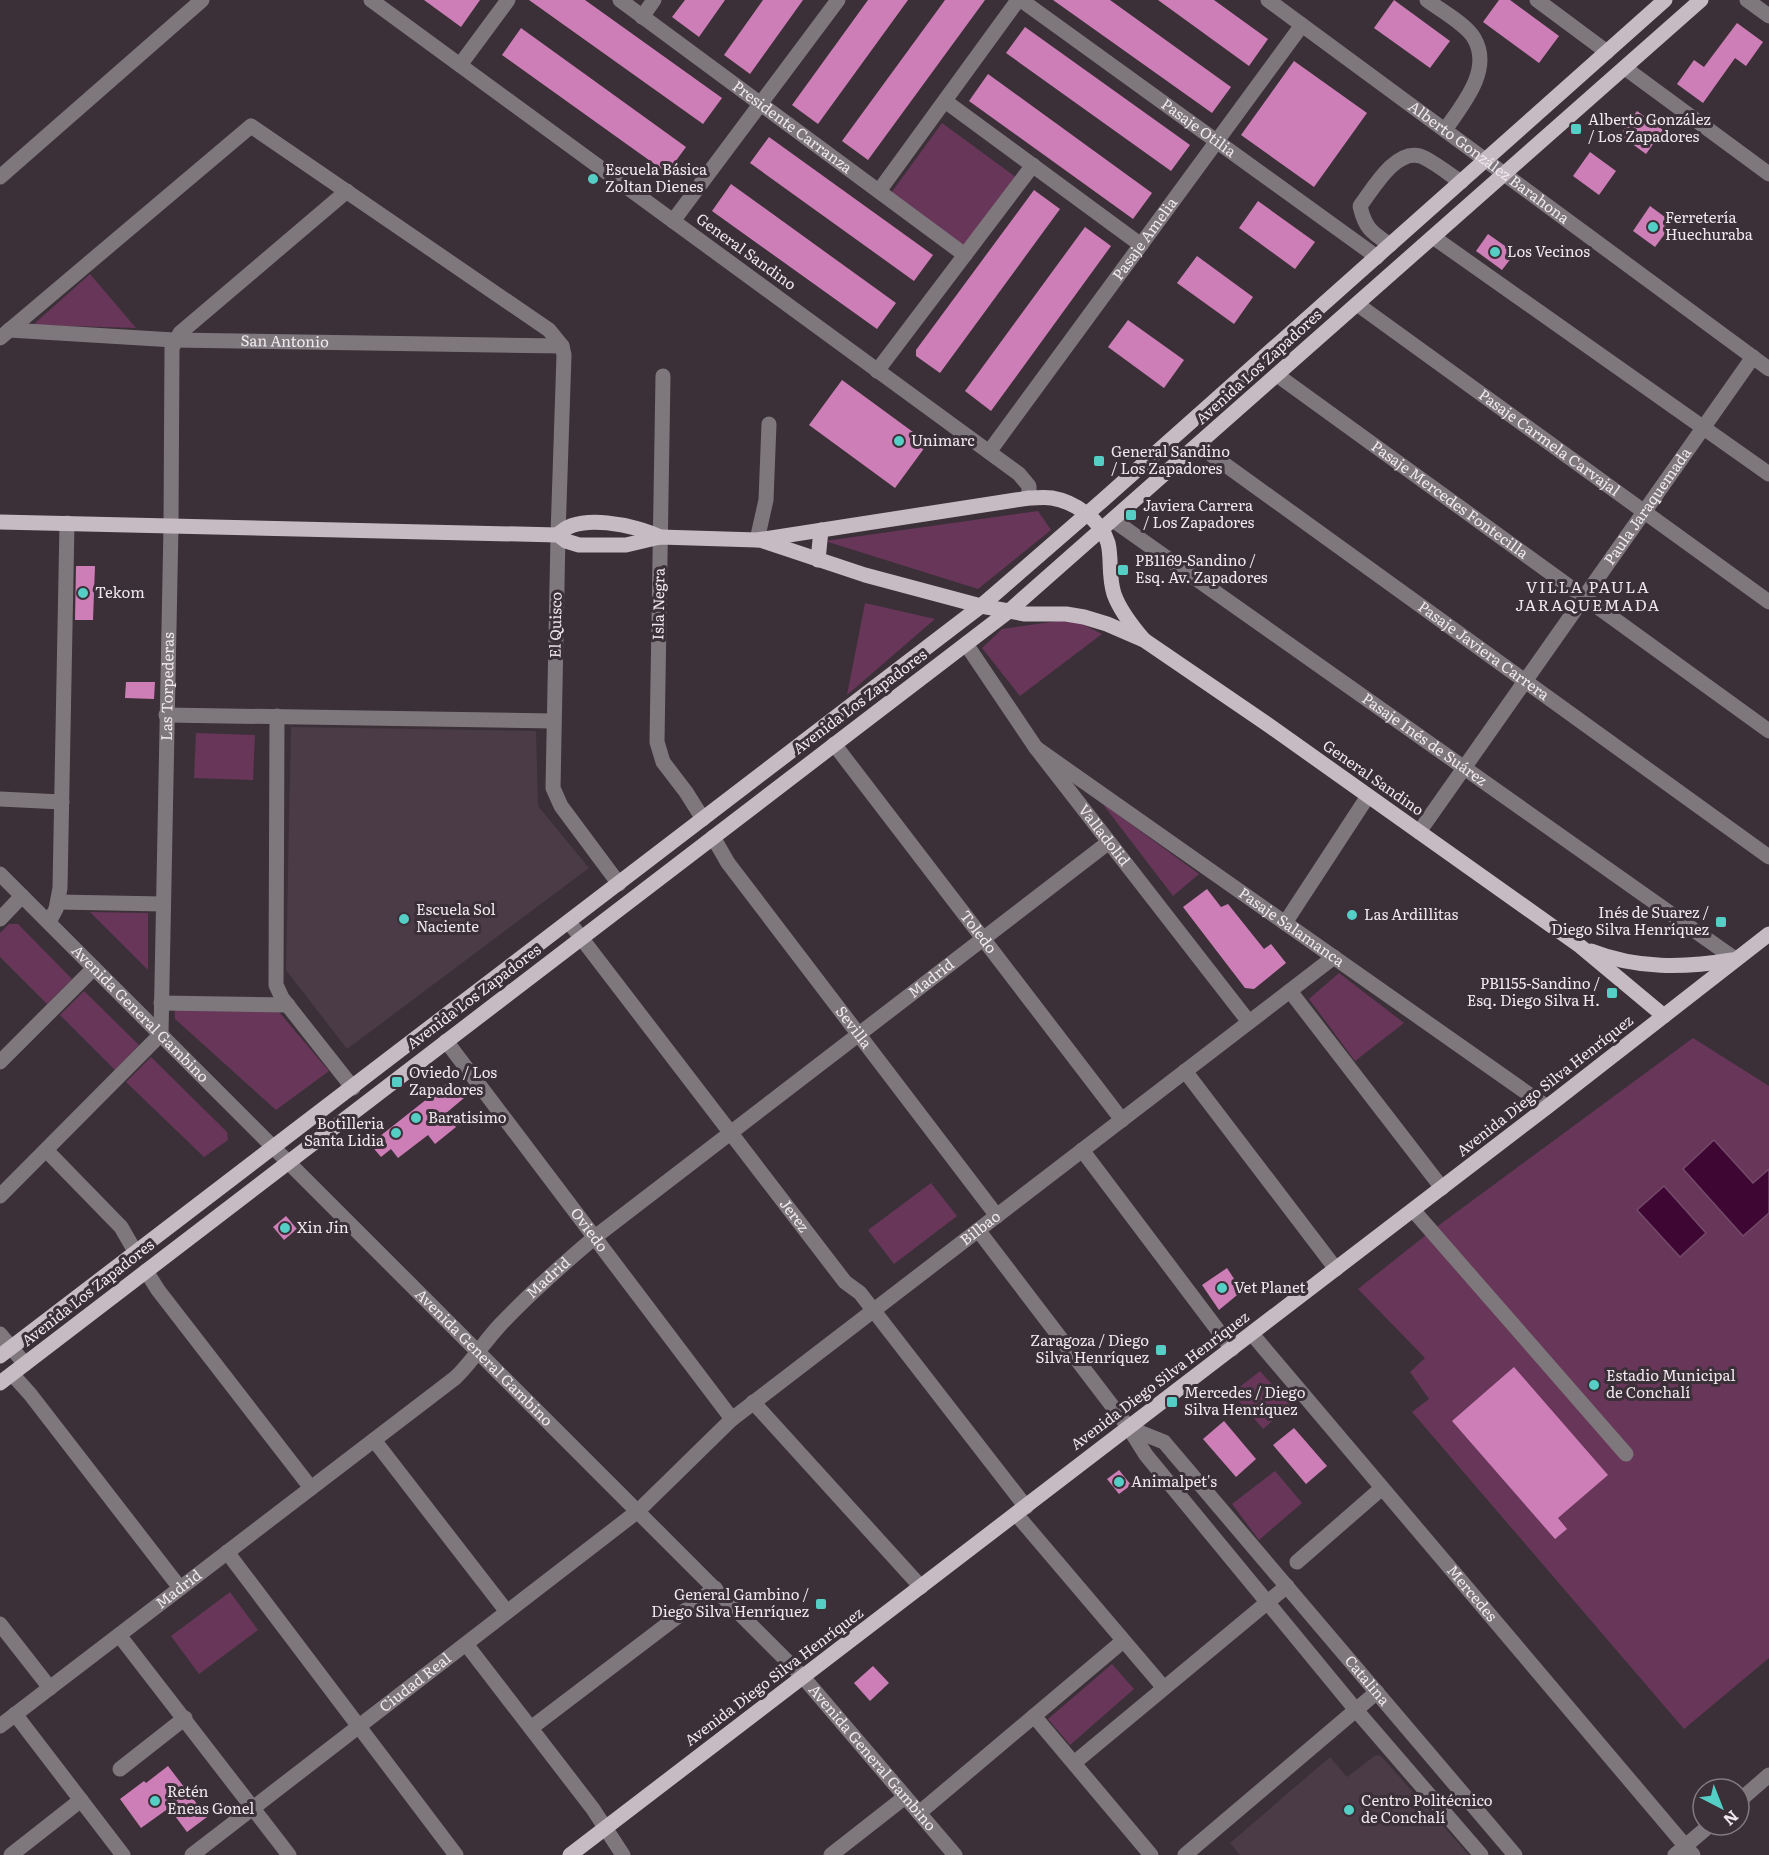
<svg xmlns="http://www.w3.org/2000/svg" width="1769" height="1855" viewBox="0 0 1769 1855" font-family="Literata,serif">
<style>
.built{fill:#4b3b46}
.green{fill:#673659}
.water{fill:#3e0733;stroke:#734a6a;stroke-width:1.5}
.building{fill:#ce7eb7}
.lines{fill:none;stroke-linecap:round;stroke-linejoin:round}
.minor{stroke:#7e787c;stroke-width:15}
.major{stroke:#c7bbc3;stroke-width:15}
.poi-dot{fill:#55cec5;stroke:#3b3038;stroke-width:2}
.labels{text-anchor:middle;stroke-width:6;stroke-linejoin:round;paint-order:stroke}
.poi-label{font-size:15px;fill:#efe8ec;stroke:#3b3038;text-anchor:start}
.street-label{font-size:15px;fill:#efe8ec;stroke:#3b3038}
.neighbourhood-label{font-size:16px;letter-spacing:1.5px;fill:#efe8ec;stroke:#3b3038}
</style>
<rect width="100%" height="100%" fill="#3b3038"/>
<g class="built">
<polygon points="291,727 536,731 538,806 589,868 347,1049 286,970"/>
<polygon points="1376,1755 1381,1756 1469,1855 1240,1855 1230,1843 1330,1757 1347,1777"/>
</g>
<g class="green">
<polygon points="942,123 1017,178 966,247 891,193"/>
<polygon points="90,274 136,328 33,325"/>
<polygon points="1038,511 1051,530 978,589 825,541"/>
<polygon points="865,603 935,619 847,695"/>
<polygon points="1072,619 1102,634 1020,696 982,648 1002,629"/>
<polygon points="196,733 255,735 253,780 194,778"/>
<polygon points="1102,803 1199,874 1173,896"/>
<polygon points="90,912 148,913 148,970"/>
<polygon points="9,924 18,924 72,979 47,1004 0,957 0,933"/>
<polygon points="1339,973 1404,1023 1355,1061 1309,999"/>
<polygon points="84,991 139,1045 115,1070 60,1015"/>
<polygon points="174,998 268,999 329,1071 276,1110 175,1019"/>
<polygon points="1693,1038 1769,1086 1769,1658 1684,1729 1412,1412 1429,1399 1410,1372 1425,1358 1358,1289 1431,1231"/>
<polygon points="151,1057 227,1132 228,1140 204,1157 126,1082"/>
<polygon points="931,1183 957,1216 894,1264 868,1230"/>
<polygon points="1260,1371 1291,1405 1263,1429 1232,1393"/>
<polygon points="1275,1471 1302,1503 1259,1540 1232,1504"/>
<polygon points="230,1592 258,1630 199,1674 171,1636"/>
<polygon points="1112,1664 1134,1689 1070,1745 1048,1719"/>
</g>
<g class="water">
<polygon points="1714,1140 1753,1183 1769,1169 1769,1213 1743,1236 1683,1169"/>
<polygon points="1664,1186 1706,1233 1680,1257 1637,1210"/>
</g>
<g class="building">
<polygon points="424,0 480,0 461,27"/>
<polygon points="529,0 585,0 722,98 703,124"/>
<polygon points="685,0 725,0 699,37 672,17"/>
<polygon points="763,0 803,0 750,74 724,55"/>
<polygon points="868,0 908,0 818,124 792,105"/>
<polygon points="945,0 985,0 868,160 842,141"/>
<polygon points="1053,0 1110,0 1231,87 1212,113"/>
<polygon points="1158,0 1214,0 1268,39 1249,66"/>
<polygon points="1394,0 1450,41 1430,68 1374,28"/>
<polygon points="1499,0 1510,0 1559,36 1539,63 1483,22"/>
<polygon points="1737,23 1763,42 1746,66 1735,58 1703,103 1677,84 1694,60 1704,67"/>
<polygon points="1025,27 1190,145 1171,171 1006,53"/>
<polygon points="521,28 686,147 667,173 502,55"/>
<polygon points="1294,61 1367,113 1314,187 1241,135"/>
<polygon points="988,74 1152,193 1133,219 969,101"/>
<polygon points="1637,111 1663,130 1646,154 1620,135"/>
<polygon points="769,137 933,255 914,281 750,163"/>
<polygon points="1590,152 1616,171 1599,195 1573,176"/>
<polygon points="731,184 896,303 877,329 712,211"/>
<polygon points="1034,190 1060,209 940,373 916,356 916,350"/>
<polygon points="1258,201 1315,242 1295,269 1239,228"/>
<polygon points="1650,206 1673,223 1655,247 1633,231"/>
<polygon points="1085,227 1111,246 991,411 965,391"/>
<polygon points="1488,234 1515,253 1502,270 1476,251"/>
<polygon points="1197,256 1253,297 1234,324 1177,283"/>
<polygon points="1128,320 1184,360 1164,388 1108,347"/>
<polygon points="842,380 928,443 895,488 809,425"/>
<polygon points="76,566 95,566 93,620 75,620"/>
<polygon points="126,682 155,682 154,699 125,698"/>
<polygon points="1207,889 1221,907 1228,904 1264,949 1271,944 1286,963 1254,989 1245,988 1183,907"/>
<polygon points="451,1080 464,1098 445,1114 456,1127 435,1144 428,1135 398,1158 391,1149 381,1157 370,1144"/>
<polygon points="286,1216 297,1229 284,1240 273,1227"/>
<polygon points="1227,1268 1242,1291 1219,1310 1202,1285"/>
<polygon points="1514,1367 1608,1475 1558,1518 1567,1529 1555,1539 1452,1421"/>
<polygon points="1224,1421 1256,1459 1236,1477 1203,1439"/>
<polygon points="1294,1428 1327,1466 1306,1484 1273,1445"/>
<polygon points="1119,1470 1131,1485 1119,1494 1107,1479"/>
<polygon points="873,1666 889,1683 870,1701 854,1683"/>
<polygon points="168,1766 207,1817 187,1832 169,1808 141,1828 120,1799 144,1781 146,1783"/>
</g>
<g class="lines">
<g class="minor">
<polyline points="371,0 1019,474 1029,486 1029,498"/>
<path id="s1" d="M620 0 965 255"/>
<path id="s2" d="M1021 0 1377 257"/>
<path id="s3" d="M1268 0 1769 369"/>
<path d="M1427 0C1440 10 1466 24 1474 38 1493 70 1462 105 1445 130"/>
<polyline points="1537,0 1607,52"/>
<polyline points="1747,0 1769,16"/>
<polyline points="642,17 654,0"/>
<polyline points="460,65 508,0"/>
<polyline points="1625,68 1769,174"/>
<polyline points="945,101 1141,245"/>
<polyline points="0,177 202,0"/>
<polyline points="879,191 1018,0"/>
<polyline points="673,221 838,0"/>
<polyline points="1433,237 1769,474"/>
<path d="M1390 245C1371 232 1365 228 1360 206 1373 189 1395 149 1420 156 1432 160 1450 175 1461 182"/>
<path id="s4" d="M1357 304 1769 602"/>
<path id="s5" d="M9 330 174 340 562 346"/>
<polyline points="0,338 251,126 549,330 562,346 564,355 558,535 553,788 561,806 619,884"/>
<polyline points="877,371 1033,165"/>
<path id="s6" d="M1277 375 1769 731"/>
<polyline points="663,376 657,742 663,762 686,792 703,819"/>
<path id="s7" d="M1198 445 1769 857"/>
<path id="s8" d="M989 452 1302 25"/>
<path id="s9" d="M1113 520 1735 959"/>
<polyline points="757,540 766,500 769,424"/>
<path id="s10" d="M966 644 1036 748 1249 1022"/>
<polyline points="166,715 554,721"/>
<polyline points="277,716 276,985 282,998 353,1088"/>
<path id="s11" d="M834 744 1122 1120"/>
<path id="s12" d="M1036 748 1547 1107"/>
<polyline points="0,799 62,802"/>
<path id="s13" d="M1419 832 1753 357"/>
<path id="s14" d="M713 837 728 863 997 1216"/>
<path id="s15" d="M0 874 803 1677 955 1855"/>
<polyline points="58,902 163,904"/>
<polyline points="0,919 22,896"/>
<polyline points="49,922 56,909 60,888 67,523"/>
<path id="s16" d="M569 922 845 1282 860 1293 1026 1507"/>
<polyline points="1285,923 1368,796"/>
<polyline points="1290,991 1442,1188"/>
<polyline points="161,1003 288,1005"/>
<path id="s17" d="M446 1041 732 1419"/>
<polyline points="0,1062 94,968"/>
<polyline points="1185,1071 1336,1269"/>
<polyline points="46,1150 121,1227 136,1253"/>
<polyline points="1082,1150 1232,1349"/>
<path id="s18" d="M0 1196 161 1034 171 526 172 348 180 333 347 191"/>
<polyline points="1413,1210 1626,1454"/>
<polyline points="978,1230 1129,1428 1146,1455 1356,1710 1481,1855"/>
<polyline points="146,1271 158,1290 311,1488"/>
<polyline points="0,1334 25,1364"/>
<path id="s19" d="M1252 1334 1693 1855"/>
<polyline points="12,1374 30,1394 180,1588"/>
<polyline points="753,1402 921,1587"/>
<path id="s20" d="M1129 1428 1164 1442 1515 1855"/>
<polyline points="374,1440 507,1612"/>
<polyline points="1016,1514 1164,1688"/>
<polyline points="227,1552 456,1855"/>
<polyline points="1297,1562 1382,1488"/>
<polyline points="0,1624 50,1688"/>
<polyline points="119,1635 289,1855"/>
<polyline points="466,1644 593,1809 623,1855"/>
<polyline points="15,1714 123,1855"/>
<polyline points="1034,1716 1151,1855"/>
<path id="s21" d="M0 1726 455 1378C472 1362 484 1342 500 1325 529 1294 562 1265 595 1237L1109 842"/>
<polyline points="531,1728 715,1588"/>
<polyline points="1074,1763 1287,1586"/>
<polyline points="120,1769 185,1718"/>
<polyline points="1739,1801 1769,1775"/>
<polyline points="919,1813 1123,1641"/>
<polyline points="11,1855 81,1800"/>
<path id="s22" d="M192 1855 638 1511 732 1419 1334 957"/>
<polyline points="831,1855 905,1797"/>
<polyline points="1185,1855 1377,1692"/>
<polyline points="1675,1855 1710,1825"/>
</g>
<g class="major">
<path d="M0 522 558 535 566 541 579 545H626L660 537 757 540 1029 498C1036 498 1045 497 1052 498 1075 502 1101 520 1108 543 1112 560 1108 575 1114 594 1120 611 1132 626 1144 640"/>
<path d="M558 535C577 512 636 525 660 537"/>
<polyline points="760,540 865,575 981,606 1025,614 1066,614 1084,617 1107,624 1144,640 1267,724 1580,946 1664,1016"/>
<polyline points="818,560 821,530"/>
<path d="M1591 951C1637 969 1684 968 1732 960"/>
<polyline points="0,1356 981,606 1103,500 1665,0"/>
<polyline points="0,1383 1009,611 1701,0"/>
<polyline points="570,1855 1547,1107 1769,934"/>
</g>
</g>
<g class="poi-dot">
<rect x="1570" y="123" width="12" height="12" rx="3"/>
<circle cx="593" cy="179" r="6"/>
<circle cx="1653" cy="227" r="6"/>
<circle cx="1495" cy="252" r="6"/>
<circle cx="899" cy="441" r="6"/>
<rect x="1093" y="455" width="12" height="12" rx="3"/>
<rect x="1125" y="509" width="12" height="12" rx="3"/>
<rect x="1117" y="564" width="12" height="12" rx="3"/>
<circle cx="83" cy="593" r="6"/>
<circle cx="1352" cy="915" r="6"/>
<circle cx="404" cy="919" r="6"/>
<rect x="1715" y="916" width="12" height="12" rx="3"/>
<rect x="1606" y="987" width="12" height="12" rx="3"/>
<rect x="391" y="1076" width="12" height="12" rx="3"/>
<circle cx="416" cy="1118" r="6"/>
<circle cx="396" cy="1133" r="6"/>
<circle cx="285" cy="1228" r="6"/>
<circle cx="1222" cy="1288" r="6"/>
<rect x="1155" y="1344" width="12" height="12" rx="3"/>
<circle cx="1594" cy="1385" r="6"/>
<rect x="1166" y="1396" width="12" height="12" rx="3"/>
<circle cx="1119" cy="1482" r="6"/>
<rect x="815" y="1598" width="12" height="12" rx="3"/>
<circle cx="155" cy="1801" r="6"/>
<circle cx="1349" cy="1810" r="6"/>
</g>
<g class="labels">
<g class="poi-label">
<text x="1588" y="125">Alberto González<tspan x="1588" dy="17">/ Los Zapadores</tspan></text>
<text x="605" y="175">Escuela Básica<tspan x="605" dy="17">Zoltan Dienes</tspan></text>
<text x="1665" y="223">Ferretería<tspan x="1665" dy="17">Huechuraba</tspan></text>
<text x="1507" y="257">Los Vecinos</text>
<text x="911" y="446">Unimarc</text>
<text x="1111" y="457">General Sandino<tspan x="1111" dy="17">/ Los Zapadores</tspan></text>
<text x="1143" y="511">Javiera Carrera<tspan x="1143" dy="17">/ Los Zapadores</tspan></text>
<text x="1135" y="566">PB1169-Sandino /<tspan x="1135" dy="17">Esq. Av. Zapadores</tspan></text>
<text x="95" y="598">Tekom</text>
<text x="416" y="915">Escuela Sol<tspan x="416" dy="17">Naciente</tspan></text>
<text x="1709" y="918" text-anchor="end">Inés de Suarez /<tspan x="1709" dy="17">Diego Silva Henríquez</tspan></text>
<text x="1364" y="920">Las Ardillitas</text>
<text x="1600" y="989" text-anchor="end">PB1155-Sandino /<tspan x="1600" dy="17">Esq. Diego Silva H.</tspan></text>
<text x="409" y="1078">Oviedo / Los<tspan x="409" dy="17">Zapadores</tspan></text>
<text x="428" y="1123">Baratisimo</text>
<text x="384" y="1129" text-anchor="end">Botilleria<tspan x="384" dy="17">Santa Lidia</tspan></text>
<text x="297" y="1233">Xin Jin</text>
<text x="1234" y="1293">Vet Planet</text>
<text x="1149" y="1346" text-anchor="end">Zaragoza / Diego<tspan x="1149" dy="17">Silva Henríquez</tspan></text>
<text x="1606" y="1381">Estadio Municipal<tspan x="1606" dy="17">de Conchalí</tspan></text>
<text x="1184" y="1398">Mercedes / Diego<tspan x="1184" dy="17">Silva Henríquez</tspan></text>
<text x="1131" y="1487">Animalpet's</text>
<text x="809" y="1600" text-anchor="end">General Gambino /<tspan x="809" dy="17">Diego Silva Henríquez</tspan></text>
<text x="167" y="1797">Retén<tspan x="167" dy="17">Eneas Gonel</tspan></text>
<text x="1361" y="1806">Centro Politécnico<tspan x="1361" dy="17">de Conchalí</tspan></text>
</g>
<g class="street-label">
<text dy="5" stroke="none"><textPath href="#s1" startOffset="214">Presidente Carranza</textPath></text>
<text dy="5" stroke="none"><textPath href="#s2" startOffset="219">Pasaje Otilia</textPath></text>
<text dy="5" stroke="none"><textPath href="#s3" startOffset="274">Alberto González Barahona</textPath></text>
<text dy="5" stroke="none"><textPath href="#s8" startOffset="264">Pasaje Amelia</textPath></text>
<text transform="translate(746 252) rotate(36)" y="5">General Sandino</text>
<text dy="5" stroke="none"><textPath href="#s5" startOffset="276">San Antonio</textPath></text>
<text transform="translate(1259 367) rotate(-42)" y="5">Avenida Los Zapadores</text>
<text dy="5" stroke="none"><textPath href="#s4" startOffset="237">Pasaje Carmela Carvajal</textPath></text>
<text dy="5" stroke="none"><textPath href="#s6" startOffset="213">Pasaje Mercedes Fontecilla</textPath></text>
<text dy="5" stroke="none"><textPath href="#s13" startOffset="398">Paula Jaraquemada</textPath></text>
<text transform="translate(659 604) rotate(-89)" y="5">Isla Negra</text>
<text transform="translate(556 625) rotate(-89)" y="5">El Quisco</text>
<text dy="5" stroke="none"><textPath href="#s7" startOffset="352">Pasaje Javiera Carrera</textPath></text>
<text dy="5" stroke="none"><textPath href="#s18" startOffset="576">Las Torpederas</textPath></text>
<text transform="translate(860 702) rotate(-37)" y="5">Avenida Los Zapadores</text>
<text dy="5" stroke="none"><textPath href="#s9" startOffset="381">Pasaje Inés de Suárez</textPath></text>
<text transform="translate(1373 778) rotate(35)" y="5">General Sandino</text>
<text dy="5" stroke="none"><textPath href="#s10" startOffset="236">Valladolid</textPath></text>
<text dy="5" stroke="none"><textPath href="#s12" startOffset="312">Pasaje Salamanca</textPath></text>
<text dy="5" stroke="none"><textPath href="#s11" startOffset="237">Toledo</textPath></text>
<text dy="5" stroke="none"><textPath href="#s21" startOffset="1196">Madrid</textPath></text>
<text transform="translate(474 997) rotate(-37)" y="5">Avenida Los Zapadores</text>
<text dy="5" stroke="none"><textPath href="#s15" startOffset="198">Avenida General Gambino</textPath></text>
<text dy="5" stroke="none"><textPath href="#s14" startOffset="237">Sevilla</textPath></text>
<text transform="translate(1545 1086) rotate(-38)" y="5">Avenida Diego Silva Henríquez</text>
<text dy="5" stroke="none"><textPath href="#s16" startOffset="370">Jerez</textPath></text>
<text dy="5" stroke="none"><textPath href="#s22" startOffset="1008">Bilbao</textPath></text>
<text dy="5" stroke="none"><textPath href="#s17" startOffset="237">Oviedo</textPath></text>
<text dy="5" stroke="none"><textPath href="#s21" startOffset="710">Madrid</textPath></text>
<text transform="translate(88 1293) rotate(-38)" y="5">Avenida Los Zapadores</text>
<text dy="5" stroke="none"><textPath href="#s15" startOffset="684">Avenida General Gambino</textPath></text>
<text transform="translate(1160 1381) rotate(-37)" y="5">Avenida Diego Silva Henríquez</text>
<text dy="5" stroke="none"><textPath href="#s21" startOffset="225">Madrid</textPath></text>
<text dy="5" stroke="none"><textPath href="#s19" startOffset="340">Mercedes</textPath></text>
<text transform="translate(774 1677) rotate(-37)" y="5">Avenida Diego Silva Henríquez</text>
<text dy="5" stroke="none"><textPath href="#s20" startOffset="351">Catalina</textPath></text>
<text dy="5" stroke="none"><textPath href="#s22" startOffset="282">Ciudad Real</textPath></text>
<text dy="5" stroke="none"><textPath href="#s15" startOffset="1242">Avenida General Gambino</textPath></text>
</g>
<g class="neighbourhood-label">
<text x="1588" y="593">VILLA PAULA<tspan x="1588" dy="18">JARAQUEMADA</tspan></text>
</g>
</g>
<g transform="translate(1721 1807) rotate(138)"><circle r="28" fill="#3b3038" stroke="#837a80" stroke-width="1.5"/>
<path d="M0-4.5L10 22L0 15L-10 22Z" fill="#55cec5"/>
<text y="-9" font-size="16" font-weight="bold" text-anchor="middle" fill="#efe8ec">N</text>
</g>
</svg>
